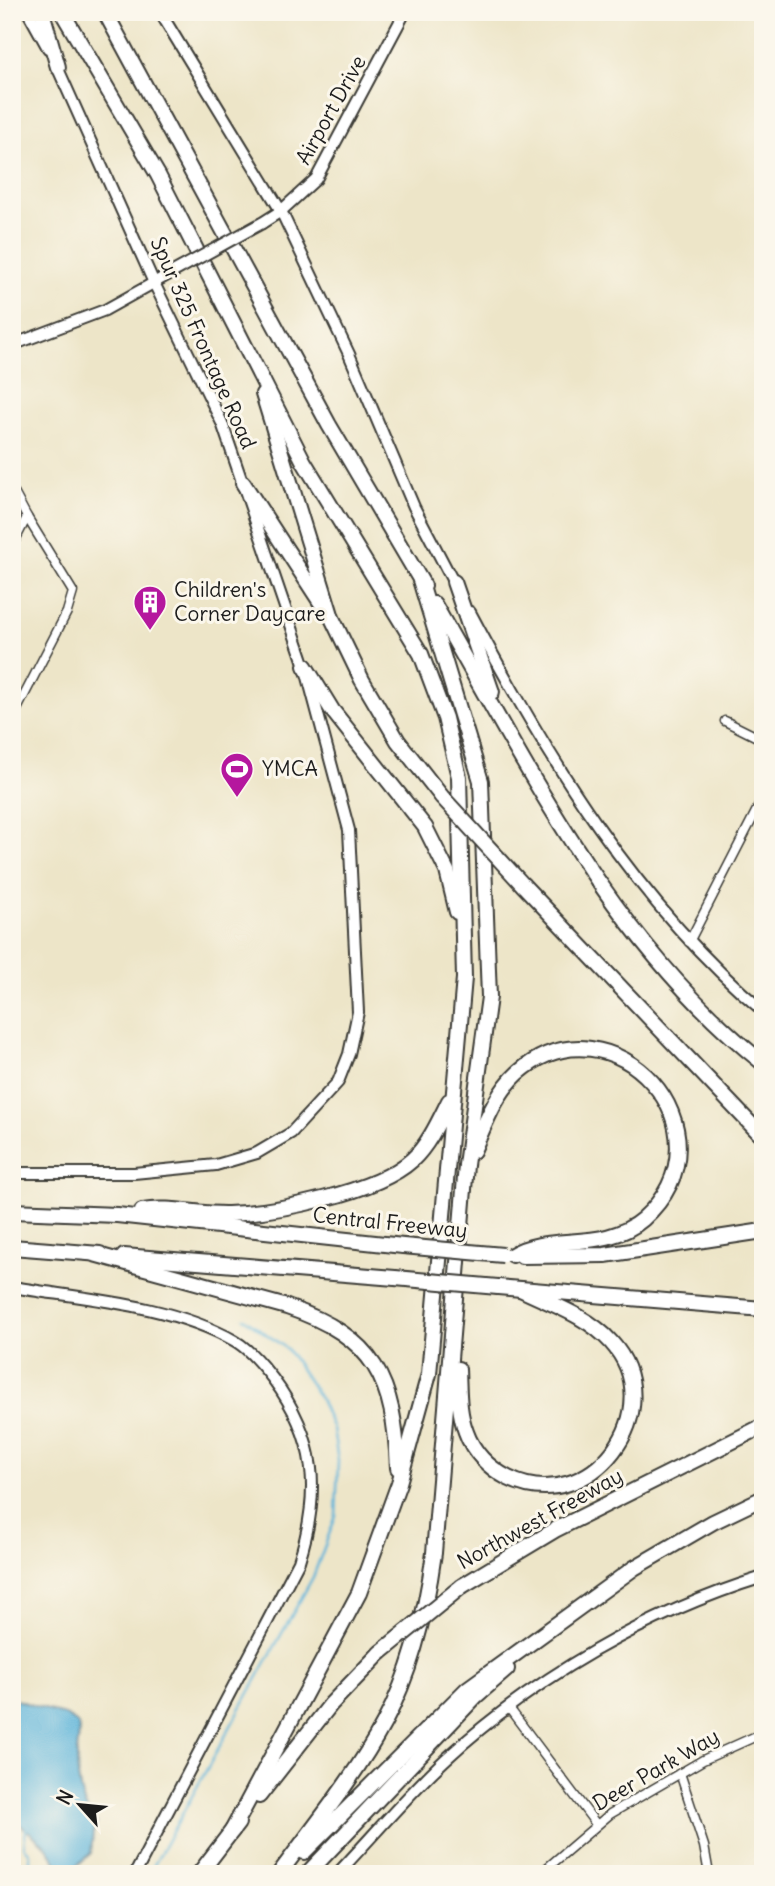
<svg xmlns="http://www.w3.org/2000/svg" width="775" height="1886" viewBox="0 0 775 1886" font-family="Delius,sans-serif">
<style>
.water{fill:#5cb3d9;stroke:#3c687a;stroke-width:2}
.lines{fill:none;stroke-linecap:round;stroke-linejoin:round}
.stream{stroke:#5cb3d9;stroke-width:2.5}
.minor-casing{stroke:#3b3a36;stroke-width:11}
.secondary-casing{stroke:#3b3a36;stroke-width:14}
.motorway-casing{stroke:#3b3a36;stroke-width:18}
.minor{stroke:#fff;stroke-width:8}
.secondary{stroke:#fff;stroke-width:10}
.motorway{stroke:#fff;stroke-width:14}
.secondary-bridge-casing{stroke:#3b3a36;stroke-width:14;stroke-linecap:butt}
.motorway-bridge-casing{stroke:#3b3a36;stroke-width:18;stroke-linecap:butt}
.secondary-bridge{stroke:#fff;stroke-width:10}
.motorway-bridge{stroke:#fff;stroke-width:14}
.labels{text-anchor:middle;stroke-width:6;stroke-linejoin:round;paint-order:stroke}
.street-label{font-size:21px;fill:#1c1c1c;stroke:#fbf7ec}
.poi-label{font-size:21px;fill:#1c1c1c;stroke:#fbf7ec;text-anchor:start}
</style>
<rect width="100%" height="100%" fill="#fbf7ec"/>
<filter id="ink" filterUnits="userSpaceOnUse"><feTurbulence type="fractalNoise" baseFrequency=".0143" numOctaves="2"/><feDisplacementMap in="SourceGraphic" scale="14" xChannelSelector="R" yChannelSelector="G"/><feConvolveMatrix kernelMatrix="1 2 1 2 8 2 1 2 1" color-interpolation-filters="sRGB"/></filter>
<filter id="wash" filterUnits="userSpaceOnUse"><feTurbulence type="fractalNoise" baseFrequency=".00686" numOctaves="4" result="noise"/><feDisplacementMap in="SourceGraphic" scale="28" xChannelSelector="R" yChannelSelector="G"/><feGaussianBlur stdDeviation="1.57" result="paint"/><feColorMatrix in="noise" values="0 0 0 0 0 0 0 0 0 0 0 0 0 0 0 0 0 1.4 0 .05"/><feComposite in="paint" operator="in"/></filter>
<g filter="url(#wash)">
<rect width="100%" height="100%" fill="#ede5c8"/>
<path class="water" d="M17 1700 66 1716 78 1724C81 1736 76 1745 77 1757 77 1778 81 1809 97 1823L93 1833 91 1853 76 1866 66 1868 59 1865 45 1845 12 1818V1702Z"/>
<g class="lines">
<g class="stream">
<polyline points="26,1829 24,1846 30,1853 30,1874"/>
<polyline points="149,1874 313,1577 336,1516 338,1461 333,1429 319,1397 287,1349 244,1318"/>
</g>
</g>
</g>
<g filter="url(#ink)">
<g class="lines">
<defs>
<g id="minor">
<polyline points="12,489 27,517 12,546"/>
<polyline points="12,719 67,612 73,592 27,517"/>
<polyline points="725,721 763,740"/>
<polyline points="689,942 763,798"/>
<polyline points="509,1708 596,1824"/>
<polyline points="680,1773 704,1846 709,1874"/>
<polyline points="540,1874 610,1814 703,1760 763,1733"/>
</g>
<g id="secondary">
<polyline points="28,12 48,48"/>
<polyline points="160,12 281,211 349,354 414,507 457,589"/>
<polyline points="262,223 281,211 316,179 405,12"/>
<polyline points="12,345 105,310 175,271"/>
<path d="M470 612C546 756 637 905 763 1011"/>
<polyline points="12,1173 134,1173 216,1165 257,1153 291,1133 338,1082 349,1054 358,1012 349,830 305,666 222,423 154,283 55,62"/>
<path d="M12 1287C85 1299 170 1304 235 1341 249 1349 263 1366 273 1379 317 1438 321 1492 299 1561L135 1874"/>
<path d="M337 1874C373 1836 408 1794 447 1758 537 1676 647 1613 763 1577"/>
</g>
<g id="motorway">
<polyline points="42,12 58,67"/>
<polyline points="62,12 158,175 304,462 421,654 445,718 459,777 464,978 429,1374 399,1483 359,1593 232,1831"/>
<polyline points="105,12 329,425 424,586"/>
<polyline points="263,394 332,618 362,680 398,741 442,797"/>
<polyline points="243,483 325,609"/>
<polyline points="454,582 492,692"/>
<path d="M434 604C527 766 613 944 763 1063"/>
<polyline points="305,666 332,710 425,827 447,871 457,912"/>
<polyline points="523,885 763,1137"/>
<path d="M473 1151C485 1124 496 1093 518 1073 611 991 741 1131 643 1219 604 1253 549 1232 512 1255"/>
<polyline points="12,1211 117,1215 403,1246"/>
<path d="M142 1211C169 1206 200 1215 228 1214 276 1212 376 1193 412 1160 429 1144 439 1121 449 1101"/>
<polyline points="12,1247 100,1254"/>
<path d="M94 1254 287 1307C376 1337 394 1380 398 1468"/>
<polyline points="124,1256 395,1278"/>
<polyline points="522,1256 605,1255 763,1231"/>
<polyline points="498,1287 763,1309"/>
<path d="M458 1369C459 1390 458 1411 466 1432 473 1452 489 1468 508 1478 590 1519 673 1410 611 1342 588 1316 551 1304 520 1289"/>
<polyline points="462,1586 555,1530 763,1426"/>
<polyline points="259,1796 331,1704 380,1653"/>
<polyline points="304,1852 467,1689 634,1568 713,1522 763,1498"/>
<polyline points="199,1874 238,1823"/>
<path d="M279 1874C315 1825 355 1777 384 1723 412 1671 426 1612 434 1553L466 1165 489 997 481 781 420 580"/>
<polyline points="307,1874 476,1696 507,1669"/>
</g>
</defs>
<use href="#minor" class="minor-casing"/>
<use href="#secondary" class="secondary-casing"/>
<use href="#motorway" class="motorway-casing"/>
<use href="#minor" class="minor"/>
<use href="#secondary" class="secondary"/>
<use href="#motorway" class="motorway"/>
<defs>
<polyline id="secondary-bridge" points="175,271 262,223"/>
<g id="motorway-bridge">
<polyline points="442,797 523,885"/>
<polyline points="403,1246 503,1255"/>
<polyline points="395,1278 498,1287"/>
<polyline points="380,1653 462,1586"/>
</g>
</defs>
<use href="#secondary-bridge" class="secondary-bridge-casing"/>
<use href="#motorway-bridge" class="motorway-bridge-casing"/>
<use href="#secondary-bridge" class="secondary-bridge"/>
<use href="#motorway-bridge" class="motorway-bridge"/>
</g>
</g>
<defs>
<symbol id="building-pin" viewBox="-11 -11 22 30"><path d="M0 17L-7.5 6A9.5 9.5 0 1 1 7.5 6Z" fill="#b5179e" stroke="#fbf7ec"/><path d="M-4-6H4V6H1V3H-1V6H-4ZM-2.5-4.3h1.7v1.8h-1.7ZM.8-4.3h1.7v1.8H.8ZM-2.5-1h1.7V.8h-1.7ZM.8-1h1.7V.8H.8Z" fill="#fff"/></symbol>
<symbol id="stadium-pin" viewBox="-11 -11 22 30"><path d="M0 17L-7.5 6A9.5 9.5 0 1 1 7.5 6Z" fill="#b5179e" stroke="#fbf7ec"/><path d="M0-5a6.5 5 0 1 0 0 10a6.5 5 0 1 0 0-10ZM-3.5-1.8h7v3.6h-7Z" fill="#fff"/></symbol>
</defs>
<g fill-rule="evenodd">
<use href="#building-pin" x="131" y="583" width="38" height="52"/>
<use href="#stadium-pin" x="218" y="750" width="38" height="52"/>
</g>
<g class="labels">
<g class="street-label">
<text transform="translate(331 110) rotate(-61)" y="7">Airport Drive</text>
<text transform="translate(203 343) rotate(66)" y="7">Spur 325 Frontage Road</text>
<text transform="translate(390 1223) rotate(6)" y="7">Central Freeway</text>
<text transform="translate(540 1519) rotate(-29)" y="7">Northwest Freeway</text>
<text transform="translate(656 1770) rotate(-30)" y="7">Deer Park Way</text>
</g>
<g class="poi-label">
<text x="174" y="597">Children's<tspan x="174" dy="24">Corner Daycare</tspan></text>
<text x="262" y="776">YMCA</text>
</g>
</g>
<rect width="775" height="1886" fill="none" stroke="#fbf7ec" stroke-width="42"/>
<g transform="translate(80 1805) rotate(297)" stroke="#fbf7ec" stroke-width="5" paint-order="stroke">
<path d="M0-5L12 26L0 18L-12 26Z" fill="#1c1c1c"/>
<text y="-10" font-size="19" font-weight="bold" text-anchor="middle" fill="#1c1c1c">N</text>
</g>
</svg>
